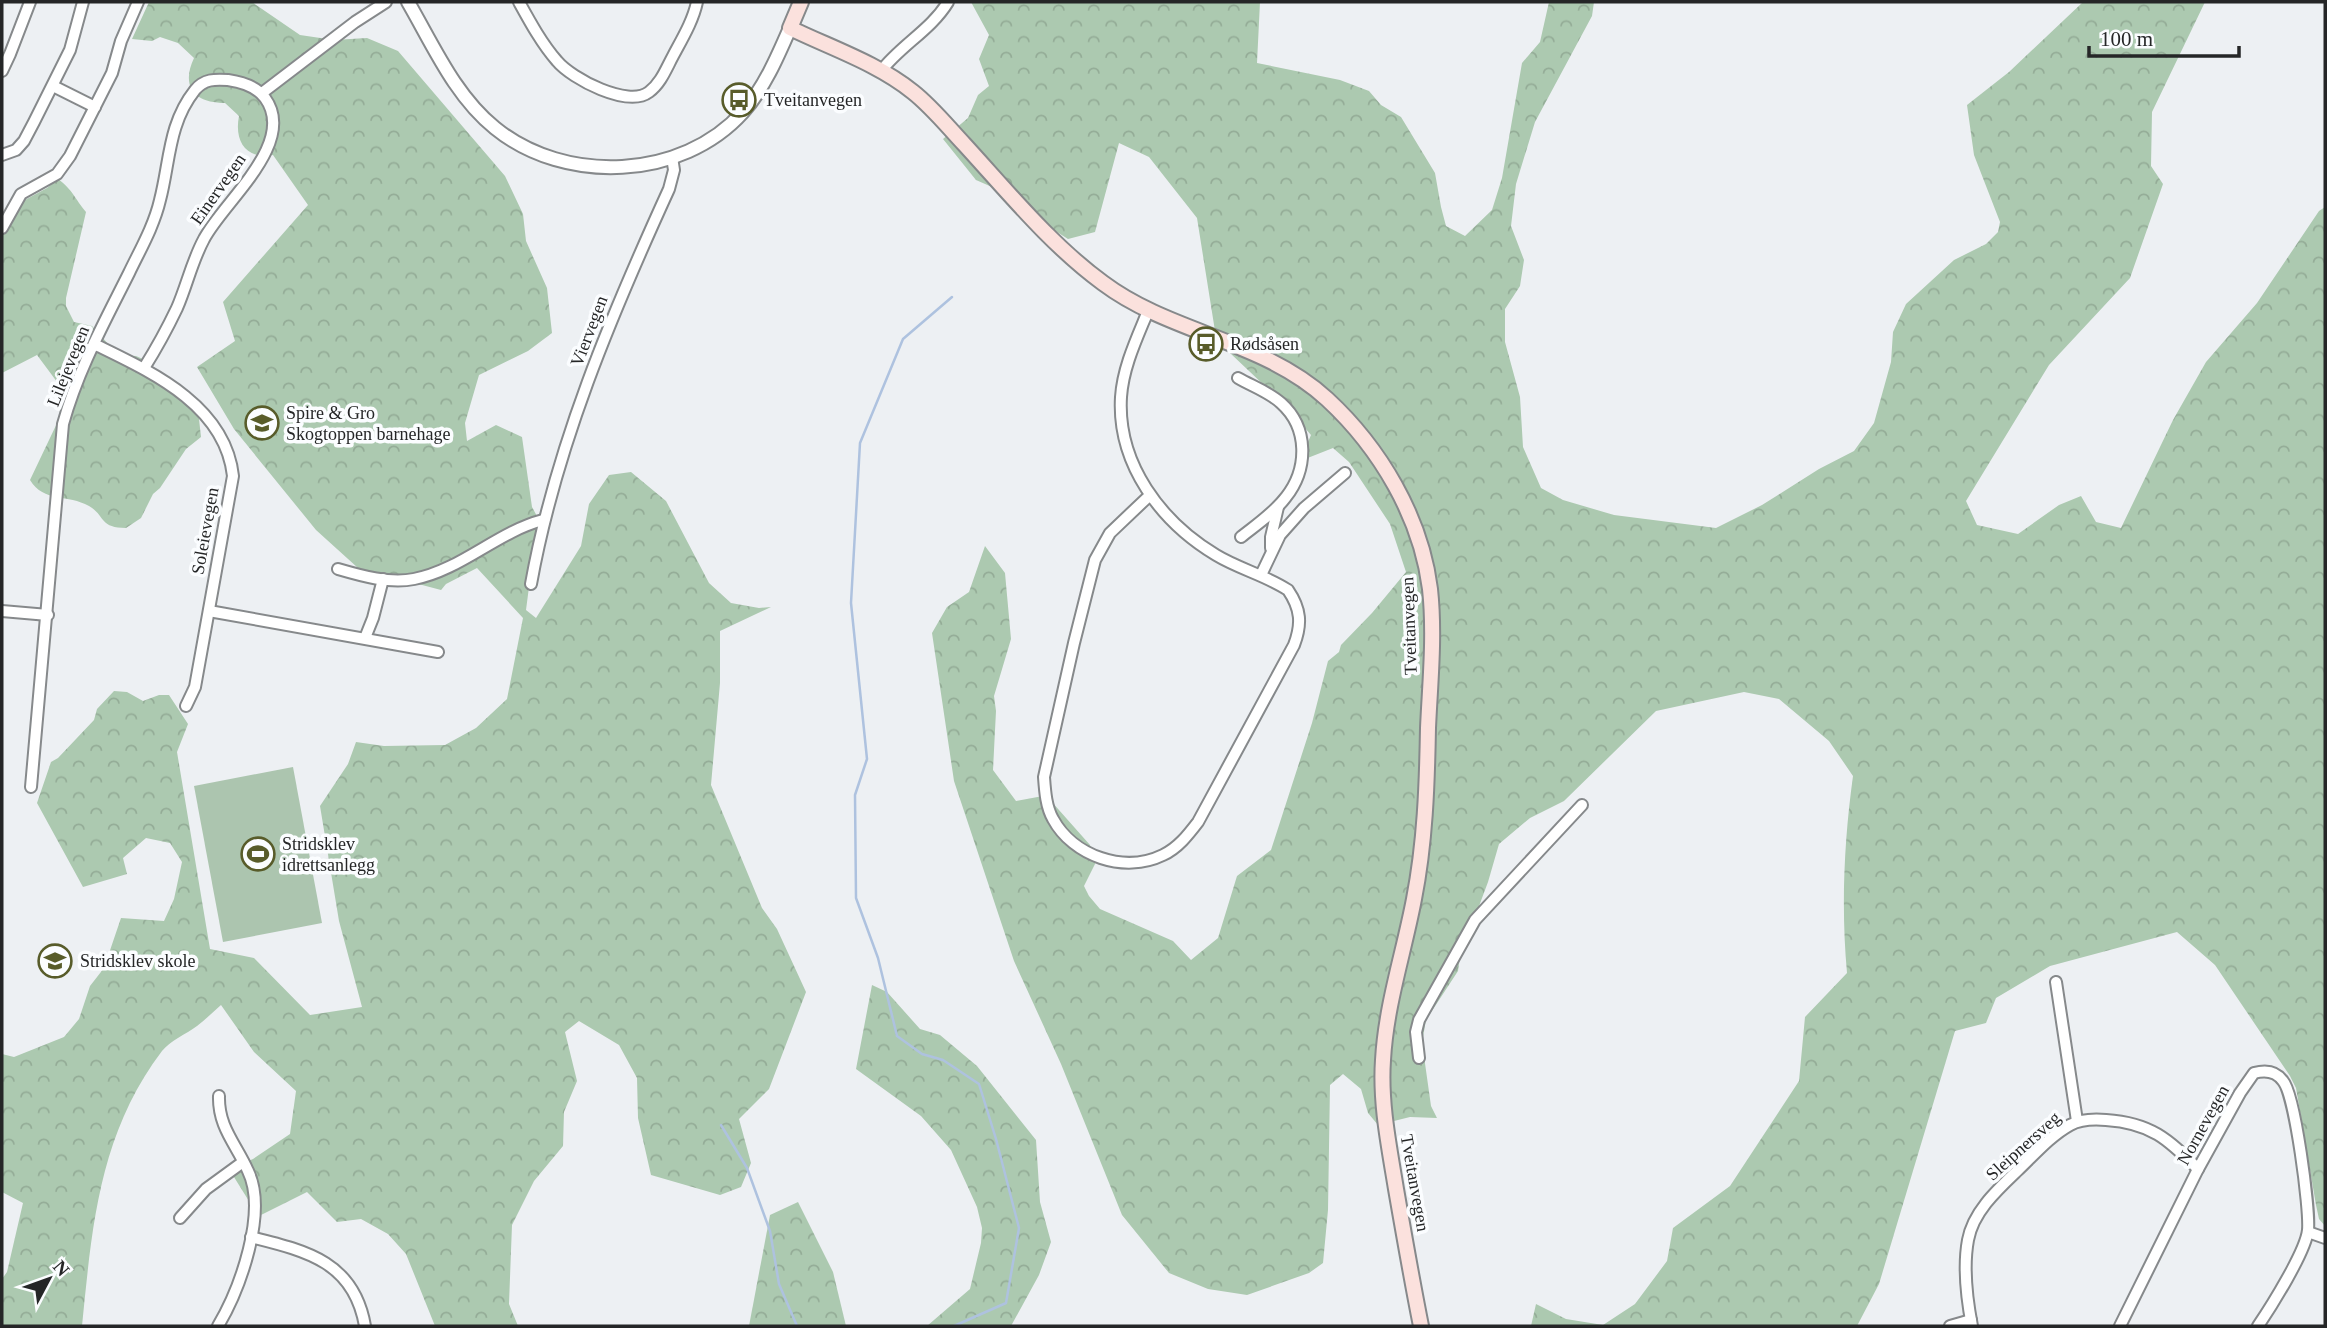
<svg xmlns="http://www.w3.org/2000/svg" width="2327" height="1328" viewBox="0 0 2327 1328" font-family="Georgia,serif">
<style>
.grass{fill:#acc5af}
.forest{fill:url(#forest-crowns)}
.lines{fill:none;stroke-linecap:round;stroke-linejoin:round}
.stream{stroke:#aec2df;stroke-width:2.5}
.minor-casing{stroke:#86898b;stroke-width:14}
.tertiary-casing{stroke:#86898b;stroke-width:16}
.secondary-casing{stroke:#86898b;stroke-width:18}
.minor{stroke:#fff;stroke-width:10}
.tertiary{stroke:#fff;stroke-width:12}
.secondary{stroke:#fbe1dd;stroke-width:14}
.labels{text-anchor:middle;stroke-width:7;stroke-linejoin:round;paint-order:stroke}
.poi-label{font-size:18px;fill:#252627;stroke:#fbfdff;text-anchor:start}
.street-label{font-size:18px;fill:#252627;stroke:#fbfdff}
</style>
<defs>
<pattern id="forest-crowns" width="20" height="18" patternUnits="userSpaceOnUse" patternTransform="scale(1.75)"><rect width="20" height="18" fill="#acc9b0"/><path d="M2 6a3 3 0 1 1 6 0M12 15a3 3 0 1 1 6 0" fill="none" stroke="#94ac97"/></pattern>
</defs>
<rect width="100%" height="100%" fill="#edf0f3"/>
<polygon class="grass" points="293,767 322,923 223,942 194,786"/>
<g class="forest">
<path d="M149 2H252L300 35 334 40 367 38 398 51 505 176 523 214 526 241 547 288 552 333 528 351 479 375 465 423 467 441 496 425 522 437 532 507 538 518 526 610 536 618 581 546 589 504 609 475 631 472 666 501 709 583 731 603 759 608 771 607 720 631V683L711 785 762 908 777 929 806 992 769 1089 739 1119 751 1163 741 1187 720 1195 651 1175 638 1118 637 1078 619 1045 579 1021 565 1032 577 1081 564 1112 563 1146 534 1181 512 1225 509 1304 518 1326H435L406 1254 388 1234 361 1219 337 1222 307 1192 261 1215 252 1206 229 1169 253 1159 290 1134 296 1091 254 1052 221 1005C213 1012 205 1020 197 1026 186 1034 170 1041 162 1051 99 1134 92 1227 82 1326H2V1279L7 1272 23 1203 2 1192V1054L14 1057 64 1037 79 1019 90 986 104 968 121 918 164 921 174 899 182 862 170 843 146 838 123 858 127 874 83 887 37 803 51 762 58 758 94 720 97 709 114 691 127 692 143 701 159 695H169L188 724 177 752 210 949 254 958 310 1015 362 1007 339 921 320 806 348 764 356 742 384 746 445 745 476 728 507 699 523 618 477 568 446 584 441 590 358 568 316 530 234 429 197 367 235 341 223 302 308 205 273 155C246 160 234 141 239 116L225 103C196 103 180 88 194 58L178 43 160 37 152 41 132 39Z"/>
<path d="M971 2H1260L1257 63 1340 80 1369 91 1381 105 1401 117 1435 173 1441 207 1446 226 1465 236 1492 210 1502 178 1522 63 1540 42 1549 2H1594L1592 16 1535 122 1516 184 1511 226 1524 260 1520 286 1505 309V342L1520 397 1523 447 1541 488 1563 500 1614 515 1716 528 1762 505 1819 469 1854 451 1874 423 1891 362 1893 332 1906 304 1954 260 1986 244 1998 232 2000 222 1974 155 1967 105 2009 72 2083 2H2205L2152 112 2151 166 2163 184 2130 278 2049 365 1966 501 1977 525 2018 534 2059 505 2081 496 2096 522 2121 528 2173 420 2206 362 2257 303 2319 211 2325 207V1226L2319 1219 2316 1205 2296 1088 2290 1076 2215 965 2177 932 2050 966 1996 998 1986 1023 1955 1031 1879 1284 1857 1326H1531L1536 1304 1566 1319 1603 1325 1635 1304 1667 1261 1673 1228 1730 1186 1799 1081 1805 1017 1847 973C1841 908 1844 841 1853 776L1829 741 1779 699 1744 692 1656 711 1564 801 1530 818 1499 844 1488 882 1460 957 1458 971 1426 1020 1422 1042 1431 1106 1437 1118 1410 1117 1378 1125 1368 1113 1361 1089 1343 1074 1330 1085 1328 1210 1323 1263 1309 1273 1247 1295 1208 1289 1169 1273 1122 1215 1061 1064 1014 961 954 781 932 633 947 607 969 592 985 546 1005 573 1011 639 994 696 996 711 993 770 1016 801 1043 796 1051 801 1090 845 1096 862 1084 886 1089 896 1100 909 1173 941 1191 960 1218 938 1237 876 1271 850 1312 723 1328 661 1339 652 1341 645 1372 613 1406 572 1390 524 1349 462 1333 448 1300 461 1311 435 1286 406 1230 353 1215 331 1197 218 1149 157 1119 143 1095 232 1068 239 1046 225 1026 202 976 180 943 139 968 118 978 95 989 86 979 59 989 35Z"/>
<path d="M58 179C73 190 75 199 86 212L66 298V306L74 322 92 326 118 355 136 356 145 360 157 375 198 410 201 437 186 449 160 488 153 494 141 518 126 528C99 528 105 515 89 506 68 494 44 503 30 480L69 398 37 355 2 373V232L23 201 47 188Z"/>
<polygon points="872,985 887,992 920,1029 940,1035 977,1066 1036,1140 1040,1202 1051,1242 1039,1275 1011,1326 927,1326 970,1289 981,1243 982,1228 977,1207 951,1150 921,1116 856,1069"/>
<polygon points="798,1202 833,1272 846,1326 749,1326 770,1215"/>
</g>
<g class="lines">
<g class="stream">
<polyline points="952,297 903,339 860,443 851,603 867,759 855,795 856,898 878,958 897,1036 922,1054 943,1060 979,1084 996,1139 1019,1228 1006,1303 954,1326"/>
<polyline points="721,1125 747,1168 770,1231 779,1284 797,1326"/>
</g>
<defs>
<g id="minor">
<path d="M519 2C530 22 542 44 557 61 572 79 628 108 649 92 661 83 666 69 673 56 682 39 693 21 697 2"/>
<polyline points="2,71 10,54 30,2"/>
<path d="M881 71C901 45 931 30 948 2"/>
<polyline points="53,86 95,107"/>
<polyline points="262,93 355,22 386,2"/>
<polyline points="2,155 16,150 24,141 34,122 70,50 83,2"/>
<polyline points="2,228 21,194 57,174 70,156 112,73 121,41 138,2"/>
<path d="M1148 311C1137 338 1123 367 1121 397 1117 464 1161 522 1216 555 1239 569 1265 575 1288 590 1301 609 1302 624 1294 645L1198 822C1188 835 1178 848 1163 855 1124 874 1073 856 1053 819 1046 807 1045 791 1044 777L1074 643 1095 560 1110 533 1150 495"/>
<path d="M94 344C149 371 225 404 233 476L195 687 186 706"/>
<path d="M1238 378C1252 386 1269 392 1281 403 1309 428 1308 469 1286 497 1274 513 1256 525 1241 537"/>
<polyline points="1271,548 1271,537 1278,507"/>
<path d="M338 569C362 576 390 584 414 579 461 570 497 532 543 520"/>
<polyline points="1261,575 1280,535 1304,508 1345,473"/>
<path d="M531 584C556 446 611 316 669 189L674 170 672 157"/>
<polyline points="2,611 48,615"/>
<polyline points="209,611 438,652"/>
<polyline points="365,638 373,618 383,579"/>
<path d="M31 787 63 424C78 370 104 323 129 273 140 250 154 226 160 200 170 162 168 124 195 90 204 79 215 79 228 80 242 82 257 87 265 98 298 143 223 202 204 239 192 261 187 285 177 308 167 329 156 349 144 368"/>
<polyline points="2056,982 2077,1121"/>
<polyline points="1419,1058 1416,1032 1419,1020 1475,920 1582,805"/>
<polyline points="180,1218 206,1189 243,1162"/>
<polyline points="2308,1232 2325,1238"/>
<path d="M251 1237C307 1251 354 1262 365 1326"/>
<path d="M218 1326C240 1289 268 1212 248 1171 236 1144 218 1127 219 1096"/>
<polyline points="1950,1326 1971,1320"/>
<path d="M1972 1326C1967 1300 1963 1267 1968 1240 1973 1212 1997 1190 2017 1171 2033 1156 2050 1136 2070 1125 2081 1119 2094 1119 2106 1120 2151 1123 2168 1139 2198 1169"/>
<path d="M2120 1326 2198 1169 2240 1093 2254 1073C2265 1070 2276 1071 2283 1081 2295 1095 2310 1209 2308 1230 2306 1251 2271 1307 2258 1326"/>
</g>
<path id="tertiary" d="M408 2C433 45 455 96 495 128 565 185 682 180 743 112 764 88 777 58 790 28"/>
<path id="secondary" d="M801 2 790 28C831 48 877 63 913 92 932 107 948 127 964 144 1008 192 1051 245 1103 283 1171 334 1263 340 1327 399 1380 448 1421 517 1430 589 1435 635 1430 683 1428 728 1427 786 1425 843 1414 899 1404 952 1386 1005 1383 1060 1380 1103 1389 1146 1396 1189 1404 1235 1412 1281 1421 1326"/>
</defs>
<use href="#minor" class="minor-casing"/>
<use href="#tertiary" class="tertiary-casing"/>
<use href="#secondary" class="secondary-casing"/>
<use href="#minor" class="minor"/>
<use href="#tertiary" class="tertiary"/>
<use href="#secondary" class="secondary"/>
</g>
<defs>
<symbol id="bus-ring" viewBox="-11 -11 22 22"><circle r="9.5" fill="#fbfdff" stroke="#585c2a" stroke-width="1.5"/><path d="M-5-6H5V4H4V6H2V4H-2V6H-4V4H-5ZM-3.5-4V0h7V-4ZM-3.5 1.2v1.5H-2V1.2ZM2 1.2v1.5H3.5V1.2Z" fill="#585c2a"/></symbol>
<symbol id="school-ring" viewBox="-11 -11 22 22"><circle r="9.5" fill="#fbfdff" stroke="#585c2a" stroke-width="1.5"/><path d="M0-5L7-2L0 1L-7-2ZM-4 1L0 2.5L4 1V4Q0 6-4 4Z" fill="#585c2a"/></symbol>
<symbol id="stadium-ring" viewBox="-11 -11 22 22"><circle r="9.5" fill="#fbfdff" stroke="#585c2a" stroke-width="1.5"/><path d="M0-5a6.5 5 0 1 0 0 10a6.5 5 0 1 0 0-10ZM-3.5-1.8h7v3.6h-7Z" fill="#585c2a"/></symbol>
</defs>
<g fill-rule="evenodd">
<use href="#bus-ring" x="720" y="81" width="38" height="38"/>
<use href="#bus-ring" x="1187" y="325" width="38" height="38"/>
<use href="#school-ring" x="243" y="404" width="38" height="38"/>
<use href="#stadium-ring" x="239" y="835" width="38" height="38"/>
<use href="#school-ring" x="36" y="942" width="38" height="38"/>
</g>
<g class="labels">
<g class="poi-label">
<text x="764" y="106">Tveitanvegen</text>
<text x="1230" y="350">Rødsåsen</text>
<text x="286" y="419">Spire &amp; Gro<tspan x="286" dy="21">Skogtoppen barnehage</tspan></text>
<text x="282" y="850">Stridsklev<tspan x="282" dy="21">idrettsanlegg</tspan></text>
<text x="80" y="967">Stridsklev skole</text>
</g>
<g class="street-label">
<text transform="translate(218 189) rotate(-55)" y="6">Einervegen</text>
<text transform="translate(589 331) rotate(-69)" y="6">Viervegen</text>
<text transform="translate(68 366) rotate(-68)" y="6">Lilejevegen</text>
<text transform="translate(205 531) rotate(-80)" y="6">Soleievegen</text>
<text transform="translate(1409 626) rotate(-92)" y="6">Tveitanvegen</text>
<text transform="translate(2203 1125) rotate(-61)" y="6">Nornevegen</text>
<text transform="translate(2023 1146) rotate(-42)" y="6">Sleipnersveg</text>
<text transform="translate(1415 1183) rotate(80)" y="6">Tveitanvegen</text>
</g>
</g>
<rect width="2327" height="1328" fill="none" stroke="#252627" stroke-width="7"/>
<g transform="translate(49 1279) rotate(49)" stroke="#fbfdff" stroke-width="5" paint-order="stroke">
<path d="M0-5L12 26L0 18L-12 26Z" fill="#252627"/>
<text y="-10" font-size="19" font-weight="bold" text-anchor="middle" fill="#252627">N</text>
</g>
<path d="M2089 46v10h150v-10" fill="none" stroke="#252627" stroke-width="3.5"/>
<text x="2100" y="46" font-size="21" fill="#252627" stroke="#fbfdff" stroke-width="5" paint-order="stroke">100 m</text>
</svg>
